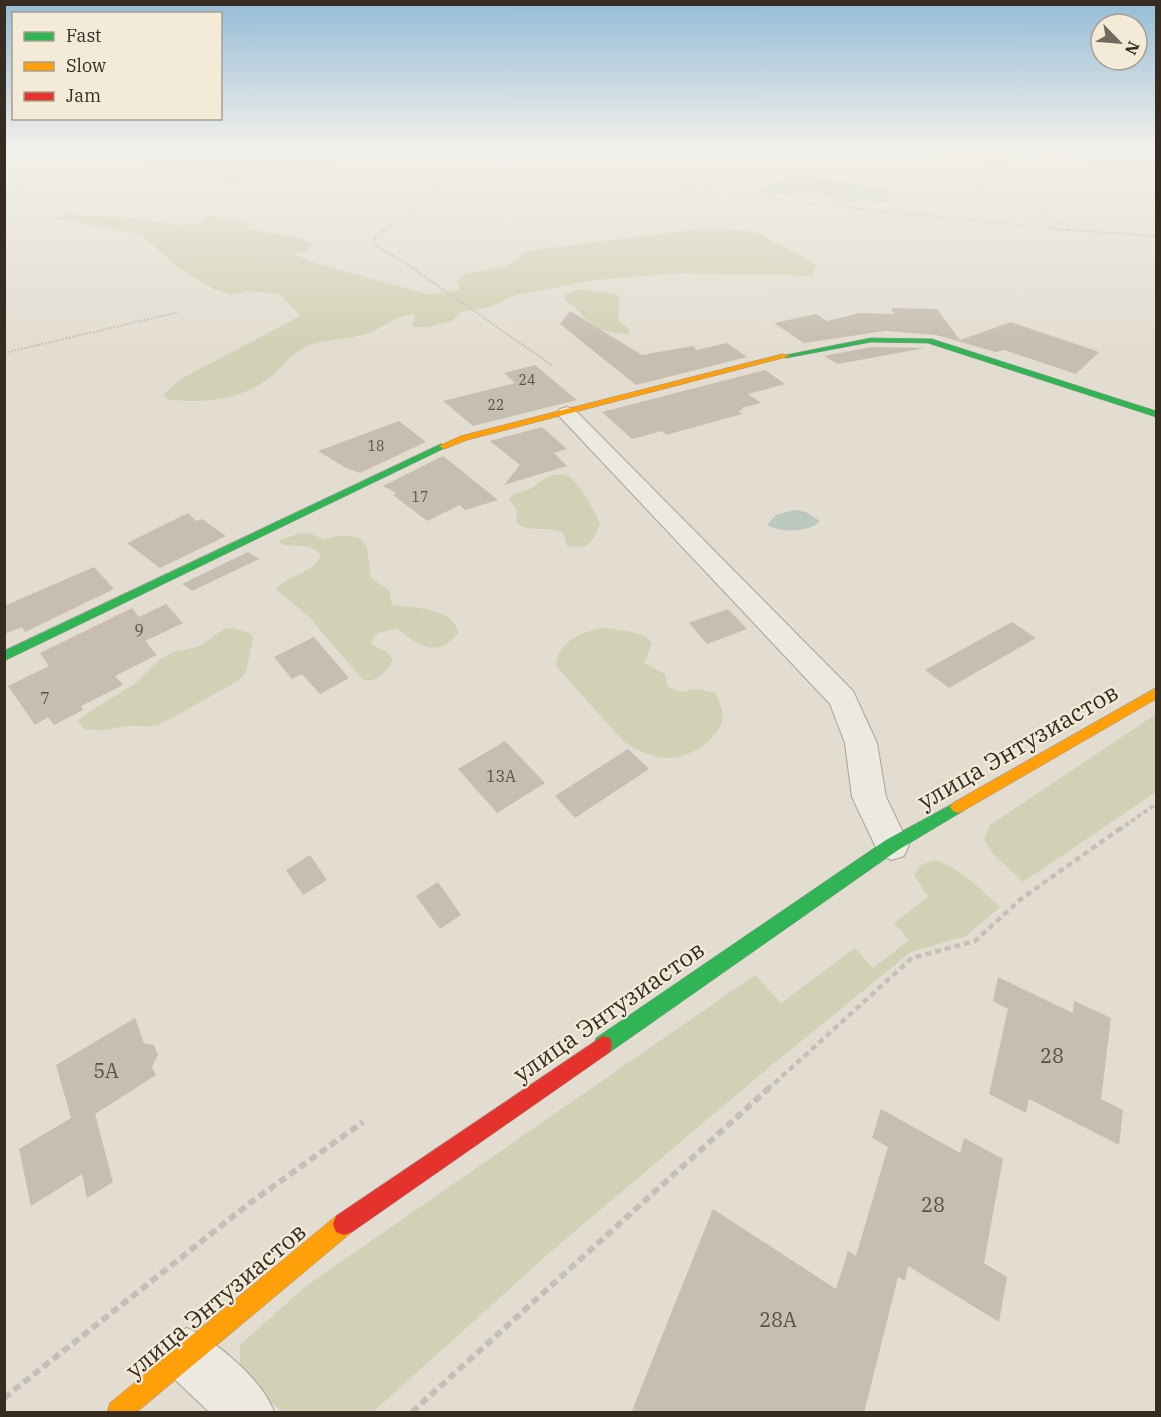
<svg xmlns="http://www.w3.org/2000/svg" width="1161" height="1417" viewBox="0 0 1161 1417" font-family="'IBM Plex Serif',serif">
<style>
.green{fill:#d1d1b5}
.water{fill:#bac8c0}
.building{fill:#c7bdb2}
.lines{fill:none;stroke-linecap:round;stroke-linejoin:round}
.street-casing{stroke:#a9a299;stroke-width:2}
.fast-casing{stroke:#989289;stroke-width:1}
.slow-casing{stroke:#989289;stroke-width:1}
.jam-casing{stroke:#989289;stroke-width:1}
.path-far4{stroke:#c4c0b8;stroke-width:1.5;stroke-dasharray:1.5 1.5;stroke-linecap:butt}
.path-far3{stroke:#c4c0b8;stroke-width:2;stroke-dasharray:2 1.5;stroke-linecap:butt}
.path-far2{stroke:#c4c0b8;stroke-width:4;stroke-dasharray:4.5 3;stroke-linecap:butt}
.path-far1{stroke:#c4c0b8;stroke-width:4.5;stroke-dasharray:6 4;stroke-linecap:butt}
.path{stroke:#c4c0b8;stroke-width:6;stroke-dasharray:8 4.5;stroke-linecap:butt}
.street{fill:#ece9e1;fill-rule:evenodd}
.fast{fill:#30b455;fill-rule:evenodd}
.slow{fill:#ff9f0a;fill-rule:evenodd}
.jam{fill:#e5322d;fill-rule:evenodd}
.labels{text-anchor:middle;stroke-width:4.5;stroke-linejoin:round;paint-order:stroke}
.far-number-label{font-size:14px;fill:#5b5045}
.number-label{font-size:16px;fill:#5b5045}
.near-number-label{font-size:20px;fill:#5b5045}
.near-street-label{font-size:24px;fill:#372c21;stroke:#f3ebd8}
</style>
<rect width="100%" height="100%" fill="#e3ddd1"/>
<g class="green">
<polygon points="876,149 1145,149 1140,151 1156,157 1156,179 1111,167 1040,155 1000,165"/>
<polygon points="334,157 351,158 282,177 255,178 235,183 204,177 181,177 173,172 146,169 136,165 171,158 239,163 287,160 308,164"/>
<path d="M808 175 883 189 888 192 891 201C878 205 868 199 856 201 847 203 842 207 832 204L831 198C807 184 779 204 756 191L788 176Z"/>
<path d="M69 215 118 217 177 225 195 224 212 216 250 223 248 229 302 238 314 245 305 252 294 254 315 263 430 295 460 290 457 281 465 274 507 266 526 251 697 229H733L755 232 816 264 812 276 680 273 595 280 515 295 493 306 461 312 452 321 428 327H412L415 314C397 315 389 324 373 331 352 341 320 338 302 349 286 358 281 370 268 379 239 401 200 404 166 399L164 394 181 379 300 316 280 294 247 291 231 295 216 290 180 269 140 234 52 218Z"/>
<path d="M579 289 615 294 620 298 618 320 629 329 630 333C623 335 617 333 611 332 585 327 584 312 565 300V295Z"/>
<path d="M554 475C559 475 564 474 568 476 577 480 597 514 600 524 592 543 588 551 567 546L563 533C550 525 531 534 516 523L517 510 509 499C514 492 520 493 527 490 538 486 539 479 554 475Z"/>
<path d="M301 533 312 534 324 540 344 535 360 538 367 547 371 578 389 590 392 605C410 607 456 608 458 633 437 660 417 645 397 628L378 633 371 641 372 645 387 652 393 660C386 671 378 683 363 680L309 617 276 589C288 574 312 575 321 556 312 541 293 549 279 543L280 540Z"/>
<path d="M234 628 251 634 253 639 246 672 238 681 159 725C148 728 137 725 126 726 107 729 105 732 84 729L78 721 83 716 136 683 159 660 173 652 200 646 224 629Z"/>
<path d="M608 628C621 631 646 631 652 644L644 663 665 674 668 687 681 692 696 689 716 693C719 701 724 712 722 721 716 742 688 759 666 758 652 757 634 749 623 741L556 666C557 640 587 629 608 628Z"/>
<polygon points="1156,714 1156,792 1023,882 993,854 984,839 990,825"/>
<path d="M935 860C961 868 980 889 1000 907L966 936 911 952 767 1069 547 1255 373 1412H283L243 1381 240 1367V1345L306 1286 755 975 781 1003 855 948 873 968 909 940 894 923 928 897 914 875 921 865Z"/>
</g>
<path class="water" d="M794 510 806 512 820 521C808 533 781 533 767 525L776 515Z"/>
<g class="building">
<polygon points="891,308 937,309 960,340 1011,322 1099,352 1076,374 1004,350 996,352 936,335 885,331 804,343 774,323 816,314 827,321 860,313 894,314"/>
<polygon points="570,311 642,355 693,346 697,350 727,343 747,357 636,385 560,324"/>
<polygon points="871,347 925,348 838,364 824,356"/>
<polygon points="535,365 577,400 473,426 443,401 515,383 504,373"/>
<polygon points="765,370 785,384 748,394 761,403 741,408 743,410 738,411 742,414 666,435 662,431 632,439 602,412"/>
<polygon points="399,421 426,442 360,473 346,468 318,451"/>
<polygon points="542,427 567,449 554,453 567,466 504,485 520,465 490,441"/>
<polygon points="443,456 498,500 465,510 460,505 427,521 393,495 397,493 383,486"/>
<polygon points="188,513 196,521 202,519 226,536 160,568 127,543"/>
<polygon points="248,552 259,559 192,591 182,584"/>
<polygon points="94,567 114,589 25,632 22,627 4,634 4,606"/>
<polygon points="166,604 183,623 145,641 157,655 115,676 123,685 81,706 83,710 54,725 48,717 35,725 8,686 49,666 40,653 132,608 139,617"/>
<polygon points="728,609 747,629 707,644 689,623"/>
<polygon points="1012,622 1036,638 949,688 925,670"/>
<polygon points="314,637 349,678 320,694 302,674 292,679 274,657"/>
<polygon points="505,741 545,783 497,813 458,769"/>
<polygon points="628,749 649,769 575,818 555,796"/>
<polygon points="310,855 327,880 303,895 286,870"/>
<polygon points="438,882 461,915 440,929 416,896"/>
<polygon points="998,977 1073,1013 1074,1001 1111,1018 1101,1099 1123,1110 1119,1145 1029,1099 1026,1113 989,1094 1008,1009 993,1001"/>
<polygon points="135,1018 144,1043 154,1045 158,1055 152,1067 156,1075 95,1114 113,1182 87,1198 82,1174 31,1206 19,1149 71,1118 56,1065"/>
<polygon points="881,1109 960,1153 964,1138 1003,1159 984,1263 1007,1277 999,1322 908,1266 905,1281 898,1277 864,1413 631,1413 713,1209 836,1289 848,1251 856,1256 888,1147 872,1138"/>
</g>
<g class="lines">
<defs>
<g id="street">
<polygon points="567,407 574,409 853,691 877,743 886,797 909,845 904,856 892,860 880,856 852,797 845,743 830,704 560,417 557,413 560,409"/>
<path d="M187 1328C216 1340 264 1382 274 1412H209L168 1373 161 1354 168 1335Z"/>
</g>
<g id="fast">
<polygon points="871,338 932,339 1156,411 1156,417 928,343 871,342 786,358 782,356"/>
<polygon points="441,444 449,446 4,661 4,651"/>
<polygon points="958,801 963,803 966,807 963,811 898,850 610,1052 603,1054 596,1052 594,1045 596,1038 886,840"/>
</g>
<g id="slow">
<polygon points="783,354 790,356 467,440 444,449 439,446 461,436"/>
<polygon points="1156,688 1156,699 963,811 958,813 953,811 950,807 953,803"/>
<polygon points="344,1213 352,1216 355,1224 352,1232 137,1412 107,1412 110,1403 336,1216"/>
</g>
<polygon id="jam" points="603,1036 610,1038 612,1045 610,1052 352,1232 344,1235 336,1232 333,1224 336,1216"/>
</defs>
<use href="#street" class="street-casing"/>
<use href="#fast" class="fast-casing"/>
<use href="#slow" class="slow-casing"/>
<use href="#jam" class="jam-casing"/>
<g class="path-far4">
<polyline points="425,149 805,203 1069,230"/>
<polyline points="856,149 923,171 1014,194 1056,222 1076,228"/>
<polyline points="4,198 47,169 64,149"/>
<polyline points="383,230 420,206 437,187 481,166 542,149"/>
</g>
<g class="path-far3">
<polyline points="385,229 376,235 373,244 407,264 553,366"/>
<polyline points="1055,229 1156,236"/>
<polyline points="4,353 179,312"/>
</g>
<polyline class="path-far2" points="1119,830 1156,804"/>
<polyline class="path-far1" points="767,1090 912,958 975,941 1021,899 1121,828"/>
<g class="path">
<polyline points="4,1398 250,1203 363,1122"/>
<polyline points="412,1412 769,1088"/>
</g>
<use href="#street" class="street"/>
<use href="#fast" class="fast"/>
<use href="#slow" class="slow"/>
<use href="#jam" class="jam"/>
</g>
<linearGradient id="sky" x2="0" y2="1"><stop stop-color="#95bcd8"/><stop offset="0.43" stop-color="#f2f0ea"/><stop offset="1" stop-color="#f2f0ea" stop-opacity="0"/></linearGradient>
<rect width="1161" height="347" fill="url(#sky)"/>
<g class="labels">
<g class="far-number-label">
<text x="527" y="385">24</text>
<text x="496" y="410">22</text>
<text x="376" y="451">18</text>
<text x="420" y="502">17</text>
</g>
<g class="number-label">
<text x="139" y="636">9</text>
<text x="45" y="704">7</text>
<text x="501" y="782">13А</text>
</g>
<g class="near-number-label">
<text x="1052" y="1063">28</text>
<text x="106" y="1078">5А</text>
<text x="933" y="1212">28</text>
<text x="778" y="1327">28А</text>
</g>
<g class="near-street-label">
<text transform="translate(1018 747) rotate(-30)" y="8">улица Энтузиастов</text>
<text transform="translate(609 1012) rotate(-35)" y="8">улица Энтузиастов</text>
<text transform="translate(216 1301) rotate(-40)" y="8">улица Энтузиастов</text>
</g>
</g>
<rect width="1161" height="1417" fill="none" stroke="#372c21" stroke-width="12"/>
<rect x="12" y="12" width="210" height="108" fill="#f3ebd8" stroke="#a89f8f" stroke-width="1.5"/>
<rect x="24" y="32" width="30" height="9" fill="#30b455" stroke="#a89f8f" stroke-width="1.5"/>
<text x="66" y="42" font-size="18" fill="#372c21">Fast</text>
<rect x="24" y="62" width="30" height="9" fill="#ff9f0a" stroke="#a89f8f" stroke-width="1.5"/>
<text x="66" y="72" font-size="18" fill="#372c21">Slow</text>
<rect x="24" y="92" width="30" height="9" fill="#e5322d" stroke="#a89f8f" stroke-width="1.5"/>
<text x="66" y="102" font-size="18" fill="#372c21">Jam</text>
<g transform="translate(1119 42) rotate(115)"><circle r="28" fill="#f3ebd8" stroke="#a89f8f" stroke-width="1.5"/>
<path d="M0-4.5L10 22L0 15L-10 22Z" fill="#736a5f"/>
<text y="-9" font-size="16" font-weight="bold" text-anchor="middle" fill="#372c21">N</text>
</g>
</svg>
